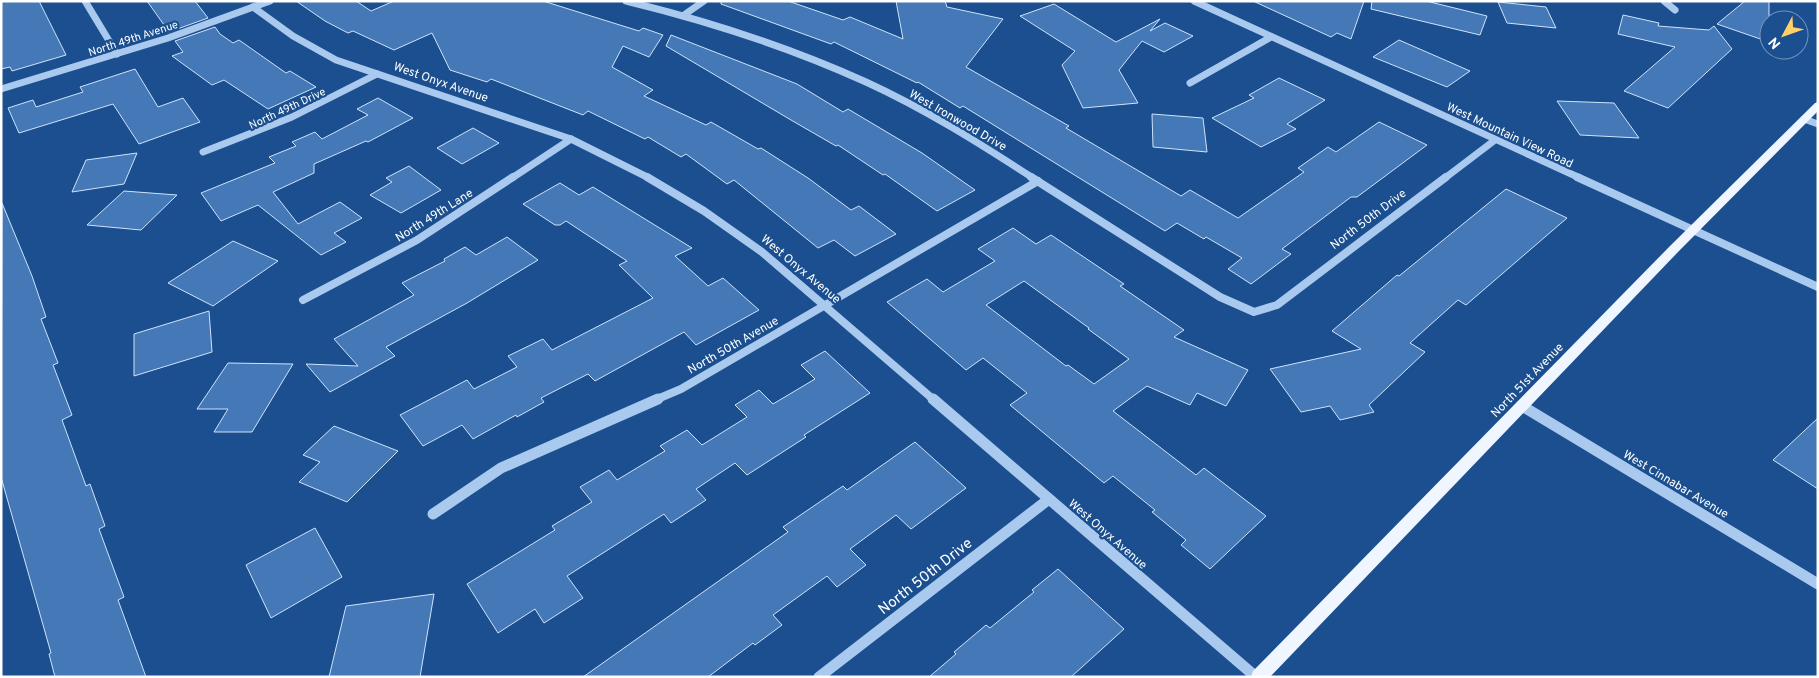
<svg xmlns="http://www.w3.org/2000/svg" width="1819" height="678" viewBox="0 0 1819 678" font-family="Overpass,sans-serif">
<style>
.building{fill:#4478b7;stroke:#cfe3fa;fill-rule:evenodd}
.lines{fill:none;stroke-linecap:round;stroke-linejoin:round}
.minor-far2{stroke:#a9c9ee;stroke-width:7}
.minor-far1{stroke:#a9c9ee;stroke-width:8}
.minor{stroke:#a9c9ee;stroke-width:11}
.major{fill:#f0f6ff;fill-rule:evenodd}
.labels{text-anchor:middle;stroke-width:4.5;stroke-linejoin:round;paint-order:stroke}
.far-street-label{font-size:11px;fill:#fff;stroke:#1b4f8f}
.street-label{font-size:12px;fill:#fff;stroke:#1b4f8f}
.near-street-label{font-size:15px;fill:#fff;stroke:#1b4f8f}
</style>
<rect width="100%" height="100%" fill="#1b4f8f"/>
<g class="building">
<polygon points="1,1 39,1 66,55 12,71 10,67 1,69"/>
<polygon points="147,1 195,1 208,18 169,32"/>
<polygon points="296,1 356,1 371,11 394,1 543,1 639,31 643,28 663,35 649,57 623,46 612,67 653,90 644,96 706,125 711,122 758,149 761,148 808,178 851,210 859,206 896,234 855,256 834,240 818,248 734,180 727,184 686,154 681,157 648,137 645,139 588,111 583,115 491,79 487,82 450,70 432,33 394,50 353,31 348,33 325,21"/>
<polygon points="721,1 788,1 843,20 850,17 903,39 896,1 945,1 947,7 1003,19 966,67 1069,126 1066,128 1181,196 1190,190 1238,218 1304,172 1298,168 1328,147 1336,152 1379,122 1427,145 1357,197 1351,197 1282,249 1291,254 1251,284 1228,269 1242,258 1206,237 1204,239 1177,223 1165,231 963,106 960,108 918,82 917,83 834,42 831,44 721,4"/>
<polygon points="1253,1 1364,1 1351,39 1337,33 1331,37"/>
<polygon points="1372,1 1426,1 1487,16 1480,35 1371,9"/>
<polygon points="1745,1 1769,1 1769,42 1717,24"/>
<polygon points="1498,2 1546,7 1556,28 1507,23"/>
<polygon points="1054,4 1116,42 1160,19 1150,31 1165,23 1193,36 1164,52 1142,41 1119,70 1138,103 1083,108 1062,65 1075,51 1020,16"/>
<polygon points="1623,15 1659,23 1658,26 1709,30 1714,26 1732,49 1668,108 1624,91 1675,47 1618,34"/>
<polygon points="215,27 220,34 233,43 239,40 286,73 290,71 316,87 268,109 224,80 212,85 172,56 183,52 175,41"/>
<polygon points="671,35 797,84 843,112 848,109 922,153 975,190 937,211 885,174 883,175 838,145 836,146 791,120 666,46"/>
<polygon points="1399,40 1470,71 1447,87 1373,57"/>
<polygon points="135,69 158,107 183,98 200,122 139,144 113,104 19,133 8,108 33,100 36,107 83,92 80,87"/>
<polygon points="1279,78 1325,100 1287,124 1296,129 1261,147 1212,118 1254,98 1249,95"/>
<polygon points="378,98 413,118 368,142 366,141 314,164 314,173 273,192 298,224 340,202 362,218 334,233 346,242 321,255 258,205 221,221 201,193 275,163 269,157 296,146 292,142 315,132 322,139 368,115 357,109"/>
<polygon points="1557,101 1614,103 1639,138 1580,135"/>
<polygon points="1152,114 1203,118 1207,152 1153,147"/>
<polygon points="473,128 499,143 462,164 437,148"/>
<polygon points="137,153 124,184 72,192 86,160"/>
<polygon points="409,166 441,190 401,213 370,195 392,182 386,178"/>
<polygon points="560,183 579,195 593,187 692,248 675,256 708,286 723,278 759,310 696,345 684,332 595,381 588,374 541,398 544,402 517,417 516,415 473,439 462,425 423,446 400,415 467,380 474,389 517,367 508,356 543,339 552,350 653,298 619,265 627,261 566,221 560,225 555,225 523,204"/>
<polygon points="1506,189 1567,218 1466,305 1458,300 1410,343 1425,352 1369,405 1374,412 1340,420 1330,406 1301,412 1270,369 1361,349 1332,331 1397,275 1399,276"/>
<polygon points="124,191 177,195 141,230 87,225"/>
<polygon points="2,203 32,276 46,317 41,319 58,363 53,365 72,415 62,420 86,486 90,484 105,526 99,529 124,597 118,600 146,677 55,677 49,654 51,653 1,477"/>
<path d="M1013 228 1036 244 1051 235 1124 284 1120 286 1184 330 1174 337 1248 370 1226 406 1197 393 1190 405 1147 386 1113 411 1196 475 1204 468 1266 516 1210 569 1181 545 1186 540 1152 512 1155 510 1113 476 1104 483 1010 405 1027 393 983 358 966 370 887 302 927 279 943 292 995 261 978 249ZM1024 281 1089 328 1088 329 1129 359 1094 384 1068 365 1066 366 986 305Z"/>
<polygon points="507,237 538,260 467,303 386,347 395,356 330,392 306,364 358,366 334,339 414,295 402,283 445,261 444,259 465,247 476,255"/>
<polygon points="233,241 278,261 213,306 168,283"/>
<polygon points="209,311 212,352 134,376 134,334"/>
<polygon points="825,351 870,393 804,435 806,437 747,475 735,463 696,489 706,500 671,523 664,514 567,576 583,598 544,623 535,609 498,633 467,584 555,530 552,526 592,502 580,487 609,470 617,480 665,451 660,446 687,430 702,445 747,417 735,405 759,390 773,404 815,379 801,365"/>
<polygon points="228,363 293,364 252,432 214,432 228,409 197,409"/>
<polygon points="1818,418 1818,489 1773,460"/>
<polygon points="334,426 398,451 347,502 299,482 320,462 303,455"/>
<polygon points="915,442 966,488 911,529 896,515 850,549 866,565 837,587 827,576 773,615 782,625 755,645 753,643 708,677 583,677 788,532 783,527 843,486 847,490"/>
<polygon points="315,528 342,577 271,618 246,565"/>
<polygon points="1058,569 1124,629 1071,677 929,677 956,654 954,652 986,625 990,628 1034,592 1032,590"/>
<polygon points="434,594 420,677 329,677 346,606"/>
</g>
<g class="lines">
<g class="minor-far2">
<polyline points="85,1 117,54"/>
<path d="M626 1C708 21 789 47 866 82 925 109 979 143 1033 178"/>
<polyline points="1194,1 1580,178"/>
<polyline points="1664,1 1675,10"/>
<polyline points="253,7 293,36 336,60 571,139 649,178"/>
<polyline points="684,15 704,1"/>
<polyline points="1190,83 1271,37"/>
<polyline points="1,89 168,38 270,1"/>
<polyline points="1804,119 1818,124"/>
<polyline points="203,152 292,117 377,74"/>
<polyline points="512,178 571,139"/>
<polyline points="1445,178 1495,140"/>
</g>
<g class="minor-far1">
<polyline points="647,177 704,211 762,252 934,400"/>
<polyline points="1031,177 1220,297 1254,312 1277,305 1446,177"/>
<polyline points="1577,177 1818,287"/>
<polyline points="303,300 417,240 513,177"/>
<polyline points="655,400 681,389 1038,181"/>
</g>
<g class="minor">
<polyline points="933,399 1256,677"/>
<polyline points="1522,406 1818,584"/>
<polyline points="433,514 501,468 658,399"/>
<polyline points="819,677 1049,499"/>
</g>
<polygon class="major" points="1818,102 1818,111 1678,252 1270,677 1251,677 1253,671 1670,246 1815,103"/>
</g>
<g class="labels">
<g class="far-street-label">
<text transform="translate(133 38) rotate(-18)" y="4">North 49th Avenue</text>
<text transform="translate(287 108) rotate(-25)" y="4">North 49th Drive</text>
</g>
<g class="street-label">
<text transform="translate(441 82) rotate(19)" y="4">West Onyx Avenue</text>
<text transform="translate(958 120) rotate(30)" y="4">West Ironwood Drive</text>
<text transform="translate(1510 135) rotate(25)" y="4">West Mountain View Road</text>
<text transform="translate(434 215) rotate(-32)" y="4">North 49th Lane</text>
<text transform="translate(1368 219) rotate(-37)" y="4">North 50th Drive</text>
<text transform="translate(801 269) rotate(40)" y="4">West Onyx Avenue</text>
<text transform="translate(733 345) rotate(-30)" y="4">North 50th Avenue</text>
<text transform="translate(1527 380) rotate(-46)" y="4">North 51st Avenue</text>
<text transform="translate(1676 484) rotate(31)" y="4">West Cinnabar Avenue</text>
<text transform="translate(1108 534) rotate(41)" y="4">West Onyx Avenue</text>
</g>
<g class="near-street-label">
<text transform="translate(925 576) rotate(-38)" y="5">North 50th Drive</text>
</g>
</g>
<rect width="1819" height="678" fill="none" stroke="#ffffff" stroke-width="5"/>
<g transform="translate(1784 35) rotate(229)"><circle r="24" fill="#1b4f8f" stroke="#7695bc"/>
<path d="M0-4L9 19L0 12L-9 19Z" fill="#ffd166"/>
<text y="-8" font-size="14" font-weight="bold" text-anchor="middle" fill="#ffffff">N</text>
</g>
</svg>
